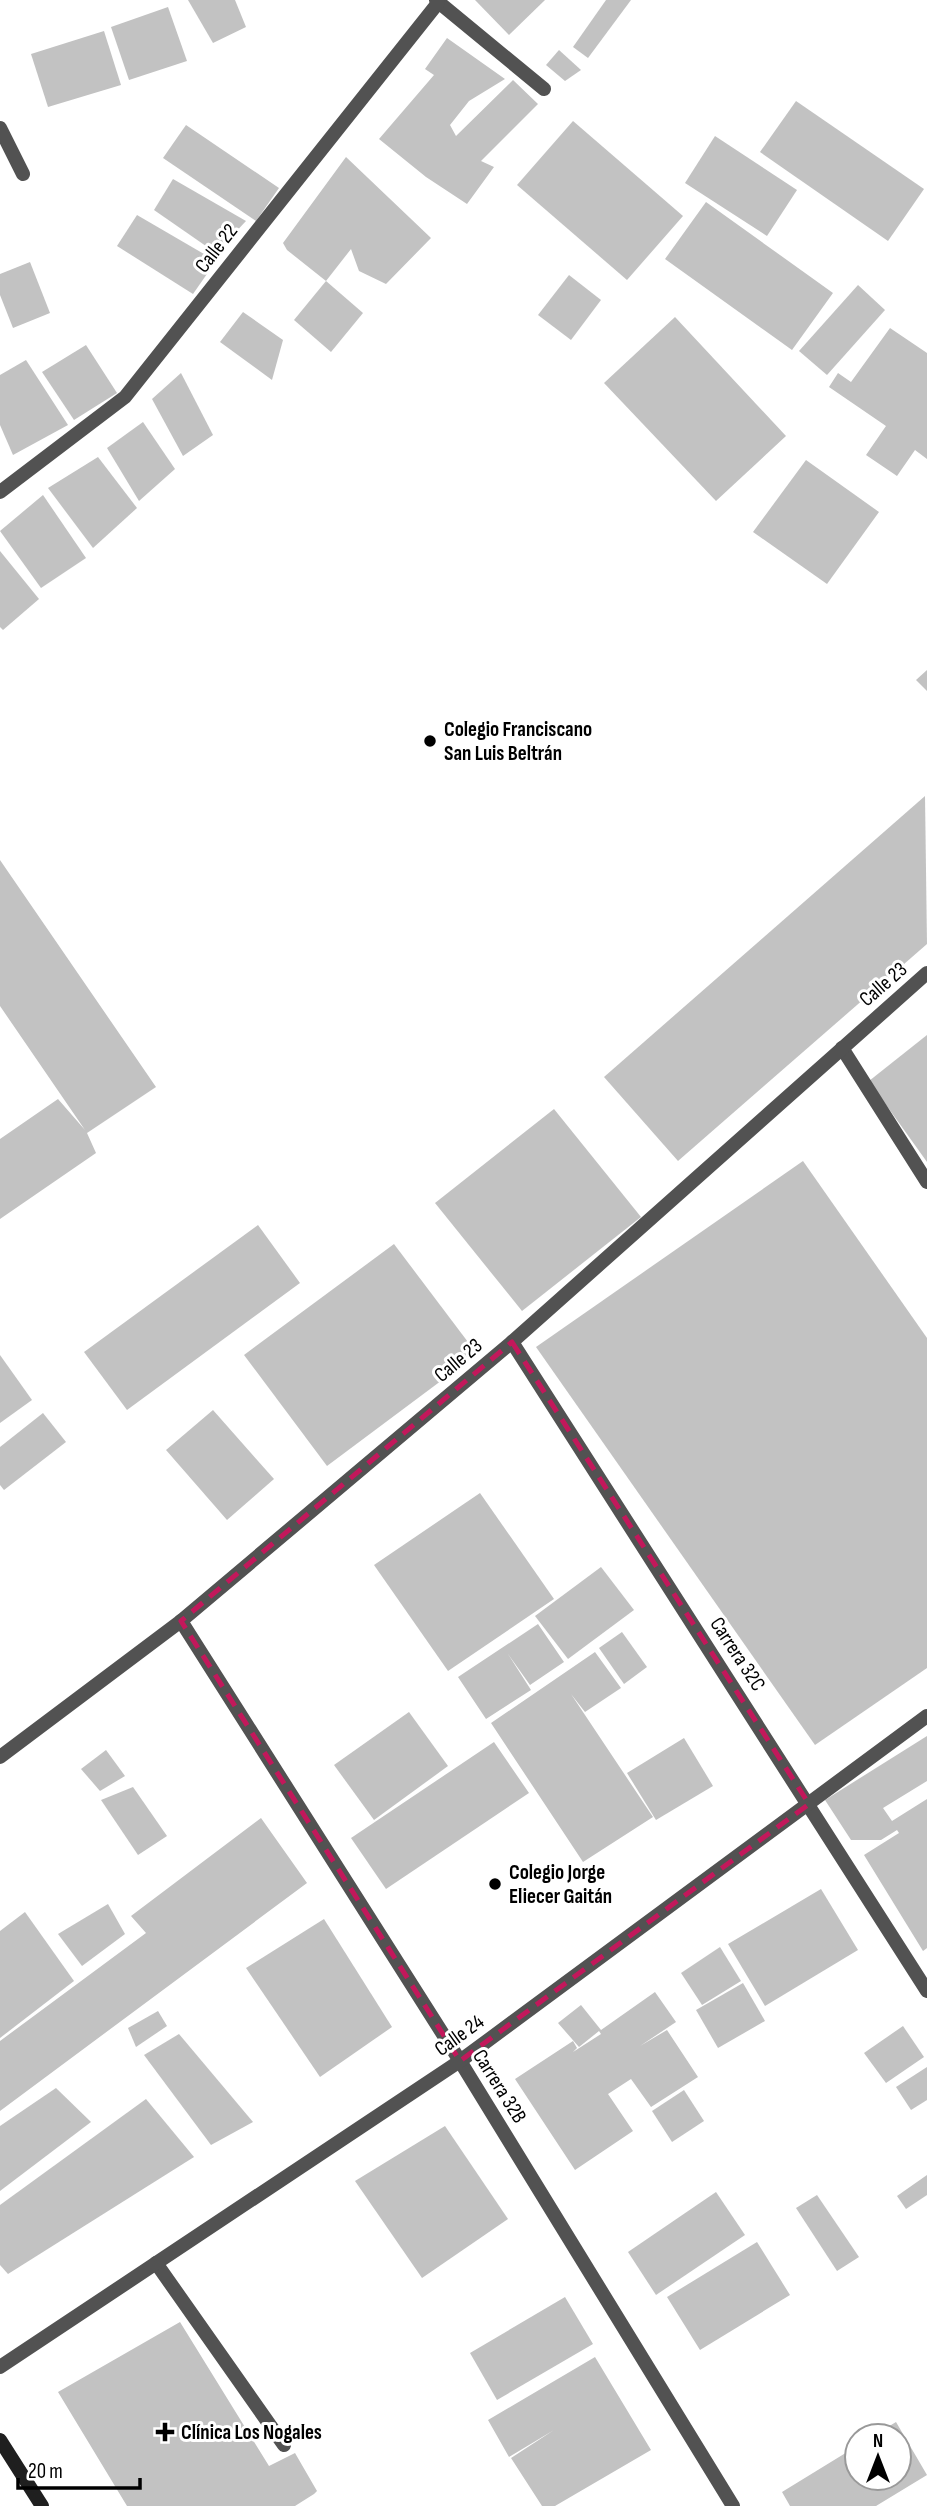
<svg xmlns="http://www.w3.org/2000/svg" width="927" height="2506" viewBox="0 0 927 2506" font-family="'Sofia Sans Condensed',sans-serif">
<style>
.building{fill:#c2c2c2}
.lines{fill:none;stroke-linecap:round;stroke-linejoin:round}
.service{stroke:#525252;stroke-width:14}
.minor{stroke:#525252;stroke-width:14}
.secondary{stroke:#1f1f1f;stroke-width:14}
.marked{fill:none;stroke:#c2185b;stroke-width:5;stroke-dasharray:14 9;stroke-linejoin:round}
.poi-dot{fill:#000;stroke:#fff;stroke-width:2.5}
.labels{text-anchor:middle;stroke-width:6;stroke-linejoin:round;paint-order:stroke}
.street-label{font-size:21px;fill:#000;stroke:#fff}
.poi-label{font-size:21px;font-weight:bold;fill:#000;stroke:#fff;text-anchor:start}
</style>
<rect width="100%" height="100%" fill="#fff"/>
<g class="building">
<polygon points="188,0 235,0 246,27 213,43"/>
<polygon points="475,0 545,0 509,35"/>
<polygon points="606,0 631,0 588,58 573,47"/>
<polygon points="168,7 187,61 129,80 111,27"/>
<polygon points="104,31 121,85 48,107 31,54"/>
<polygon points="447,38 505,79 469,101 450,125 456,136 513,80 538,104 481,161 494,167 467,204 426,177 379,139 434,75 425,69"/>
<polygon points="559,50 581,70 565,81 546,65"/>
<polygon points="796,101 924,189 888,241 760,152"/>
<polygon points="573,121 683,216 627,280 517,185"/>
<polygon points="186,125 279,188 256,221 163,158"/>
<polygon points="715,136 797,190 767,236 685,183"/>
<polygon points="346,157 431,238 386,284 359,271 351,249 326,281 287,250 283,243"/>
<polygon points="173,179 246,221 216,253 154,210"/>
<polygon points="706,202 833,293 792,350 665,259"/>
<polygon points="137,215 216,261 193,294 117,246"/>
<polygon points="30,262 50,313 13,328 0,295 0,274"/>
<polygon points="569,275 601,300 571,340 538,315"/>
<polygon points="326,281 363,313 331,352 294,320"/>
<polygon points="858,285 885,310 827,375 799,351"/>
<polygon points="243,312 283,340 272,380 220,342"/>
<polygon points="675,317 786,436 716,501 604,383"/>
<polygon points="890,328 927,353 927,459 915,450 897,476 866,455 886,426 829,387 838,373 851,382"/>
<polygon points="86,345 117,393 74,420 42,372"/>
<polygon points="26,360 68,425 13,455 0,425 0,375"/>
<polygon points="181,373 213,435 183,456 152,399"/>
<polygon points="143,422 175,469 139,501 107,448"/>
<polygon points="98,457 137,508 93,548 48,488"/>
<polygon points="806,460 879,512 827,584 753,532"/>
<polygon points="43,495 86,558 41,588 0,531"/>
<polygon points="0,551 39,599 3,630 0,627"/>
<polygon points="927,670 927,691 916,680"/>
<polygon points="925,796 927,944 678,1161 604,1077"/>
<polygon points="0,860 156,1087 87,1133 96,1153 0,1219 0,1139 58,1099 85,1130 0,1006"/>
<polygon points="927,1035 927,1162 869,1081"/>
<polygon points="554,1109 641,1217 522,1311 435,1203"/>
<polygon points="803,1161 927,1338 927,1668 815,1745 536,1347"/>
<polygon points="258,1225 300,1283 127,1410 84,1352"/>
<polygon points="394,1244 477,1354 327,1466 244,1355"/>
<polygon points="0,1355 32,1400 0,1423"/>
<polygon points="213,1410 274,1479 227,1520 166,1450"/>
<polygon points="43,1413 66,1442 4,1490 0,1485 0,1447"/>
<polygon points="480,1493 554,1599 448,1671 374,1565"/>
<polygon points="601,1567 634,1610 568,1659 535,1616"/>
<polygon points="538,1624 564,1662 530,1685 508,1654 531,1690 486,1719 458,1677"/>
<polygon points="622,1632 647,1667 624,1684 599,1648"/>
<polygon points="595,1652 621,1688 585,1712 571,1694 653,1817 583,1862 491,1723"/>
<polygon points="409,1712 448,1766 374,1820 334,1765"/>
<polygon points="927,1736 927,1781 883,1808 892,1821 927,1799 927,1948 923,1951 864,1855 899,1833 897,1830 881,1840 851,1840 825,1800"/>
<polygon points="684,1738 713,1786 656,1820 627,1773"/>
<polygon points="494,1742 529,1793 386,1889 351,1838"/>
<polygon points="106,1750 125,1776 100,1791 81,1769"/>
<polygon points="133,1787 167,1836 138,1855 101,1800"/>
<polygon points="261,1818 307,1883 0,2111 0,2041 146,1933 131,1916"/>
<polygon points="821,1889 858,1950 765,2006 728,1944"/>
<polygon points="108,1904 125,1934 82,1966 58,1934"/>
<polygon points="25,1912 74,1981 0,2038 0,1931"/>
<polygon points="324,1919 392,2027 320,2077 246,1968"/>
<polygon points="720,1947 741,1981 702,2005 681,1973"/>
<polygon points="743,1983 765,2021 718,2048 696,2010"/>
<polygon points="655,1992 676,2022 640,2046 667,2030 698,2077 651,2107 631,2079 608,2094 633,2131 575,2170 515,2079 573,2041 577,2048 573,2052 601,2034 599,2031 579,2047 558,2023 581,2005 601,2030"/>
<polygon points="158,2011 167,2026 136,2047 128,2028"/>
<polygon points="903,2026 924,2057 886,2083 864,2053"/>
<polygon points="179,2034 253,2122 211,2145 144,2055"/>
<polygon points="927,2067 927,2100 911,2110 896,2087"/>
<polygon points="56,2088 91,2122 0,2191 0,2126"/>
<polygon points="684,2090 704,2121 672,2142 652,2111"/>
<polygon points="146,2099 194,2157 8,2274 0,2265 0,2205"/>
<polygon points="445,2126 508,2219 422,2278 355,2181"/>
<polygon points="927,2175 927,2195 906,2209 897,2196"/>
<polygon points="716,2192 745,2235 656,2295 628,2252"/>
<polygon points="817,2195 859,2257 837,2271 796,2208"/>
<polygon points="757,2242 790,2295 700,2350 667,2297"/>
<polygon points="565,2297 593,2344 497,2400 470,2353"/>
<polygon points="180,2322 269,2466 295,2453 317,2491 314,2494 295,2506 127,2506 58,2392"/>
<polygon points="595,2357 651,2450 555,2506 542,2506 511,2458 554,2430 509,2457 488,2420"/>
<polygon points="896,2422 927,2475 876,2506 790,2506 782,2492 857,2446 857,2478 899,2478 899,2436 873,2436"/>
</g>
<g class="lines">
<polyline class="service" points="156,2263 284,2445"/>
<g class="minor">
<polyline points="436,0 544,89"/>
<polyline points="0,128 23,174"/>
<polyline points="0,492 125,397 438,3"/>
<polyline points="842,1048 927,1182"/>
<polyline points="512,1342 927,1991"/>
<polyline points="181,1621 460,2061 733,2506"/>
<polyline points="0,1757 181,1621 512,1342 927,973"/>
<polyline points="0,2367 460,2061 927,1716"/>
</g>
<polyline class="secondary" points="0,2440 42,2506"/>
</g>
<path class="marked" d="M512 1342 809 1804 460 2061 181 1621Z"/>
<g class="poi-dot">
<circle cx="430" cy="741" r="7"/>
<circle cx="495" cy="1884" r="7"/>
<path d="M161.5 2421.5h7v7h7v7h-7v7h-7v-7h-7v-7h7z"/>
</g>
<g class="labels">
<g class="street-label">
<text transform="translate(216 248) rotate(-52)" y="7">Calle 22</text>
<text transform="translate(883 984) rotate(-41)" y="7">Calle 23</text>
<text transform="translate(458 1360) rotate(-40)" y="7">Calle 23</text>
<text transform="translate(738 1654) rotate(57)" y="7">Carrera 32C</text>
<text transform="translate(459 2035) rotate(-36)" y="7">Calle 24</text>
<text transform="translate(500 2086) rotate(58)" y="7">Carrera 32B</text>
</g>
<g class="poi-label">
<text x="444" y="736">Colegio Franciscano<tspan x="444" dy="24">San Luis Beltrán</tspan></text>
<text x="509" y="1879">Colegio Jorge<tspan x="509" dy="24">Eliecer Gaitán</tspan></text>
<text x="181" y="2439">Clínica Los Nogales</text>
</g>
</g>
<g transform="translate(878 2457)"><circle r="33" fill="#ffffff" stroke="#999999" stroke-width="2"/>
<path d="M0-5L12 26L0 18L-12 26Z" fill="#000000"/>
<text y="-10" font-size="19" font-weight="bold" text-anchor="middle" fill="#000000">N</text>
</g>
<path d="M18 2478v10h122v-10" fill="none" stroke="#000000" stroke-width="3.5"/>
<text x="28" y="2478" font-size="21" fill="#000000" stroke="#ffffff" stroke-width="5" paint-order="stroke">20 m</text>
</svg>
